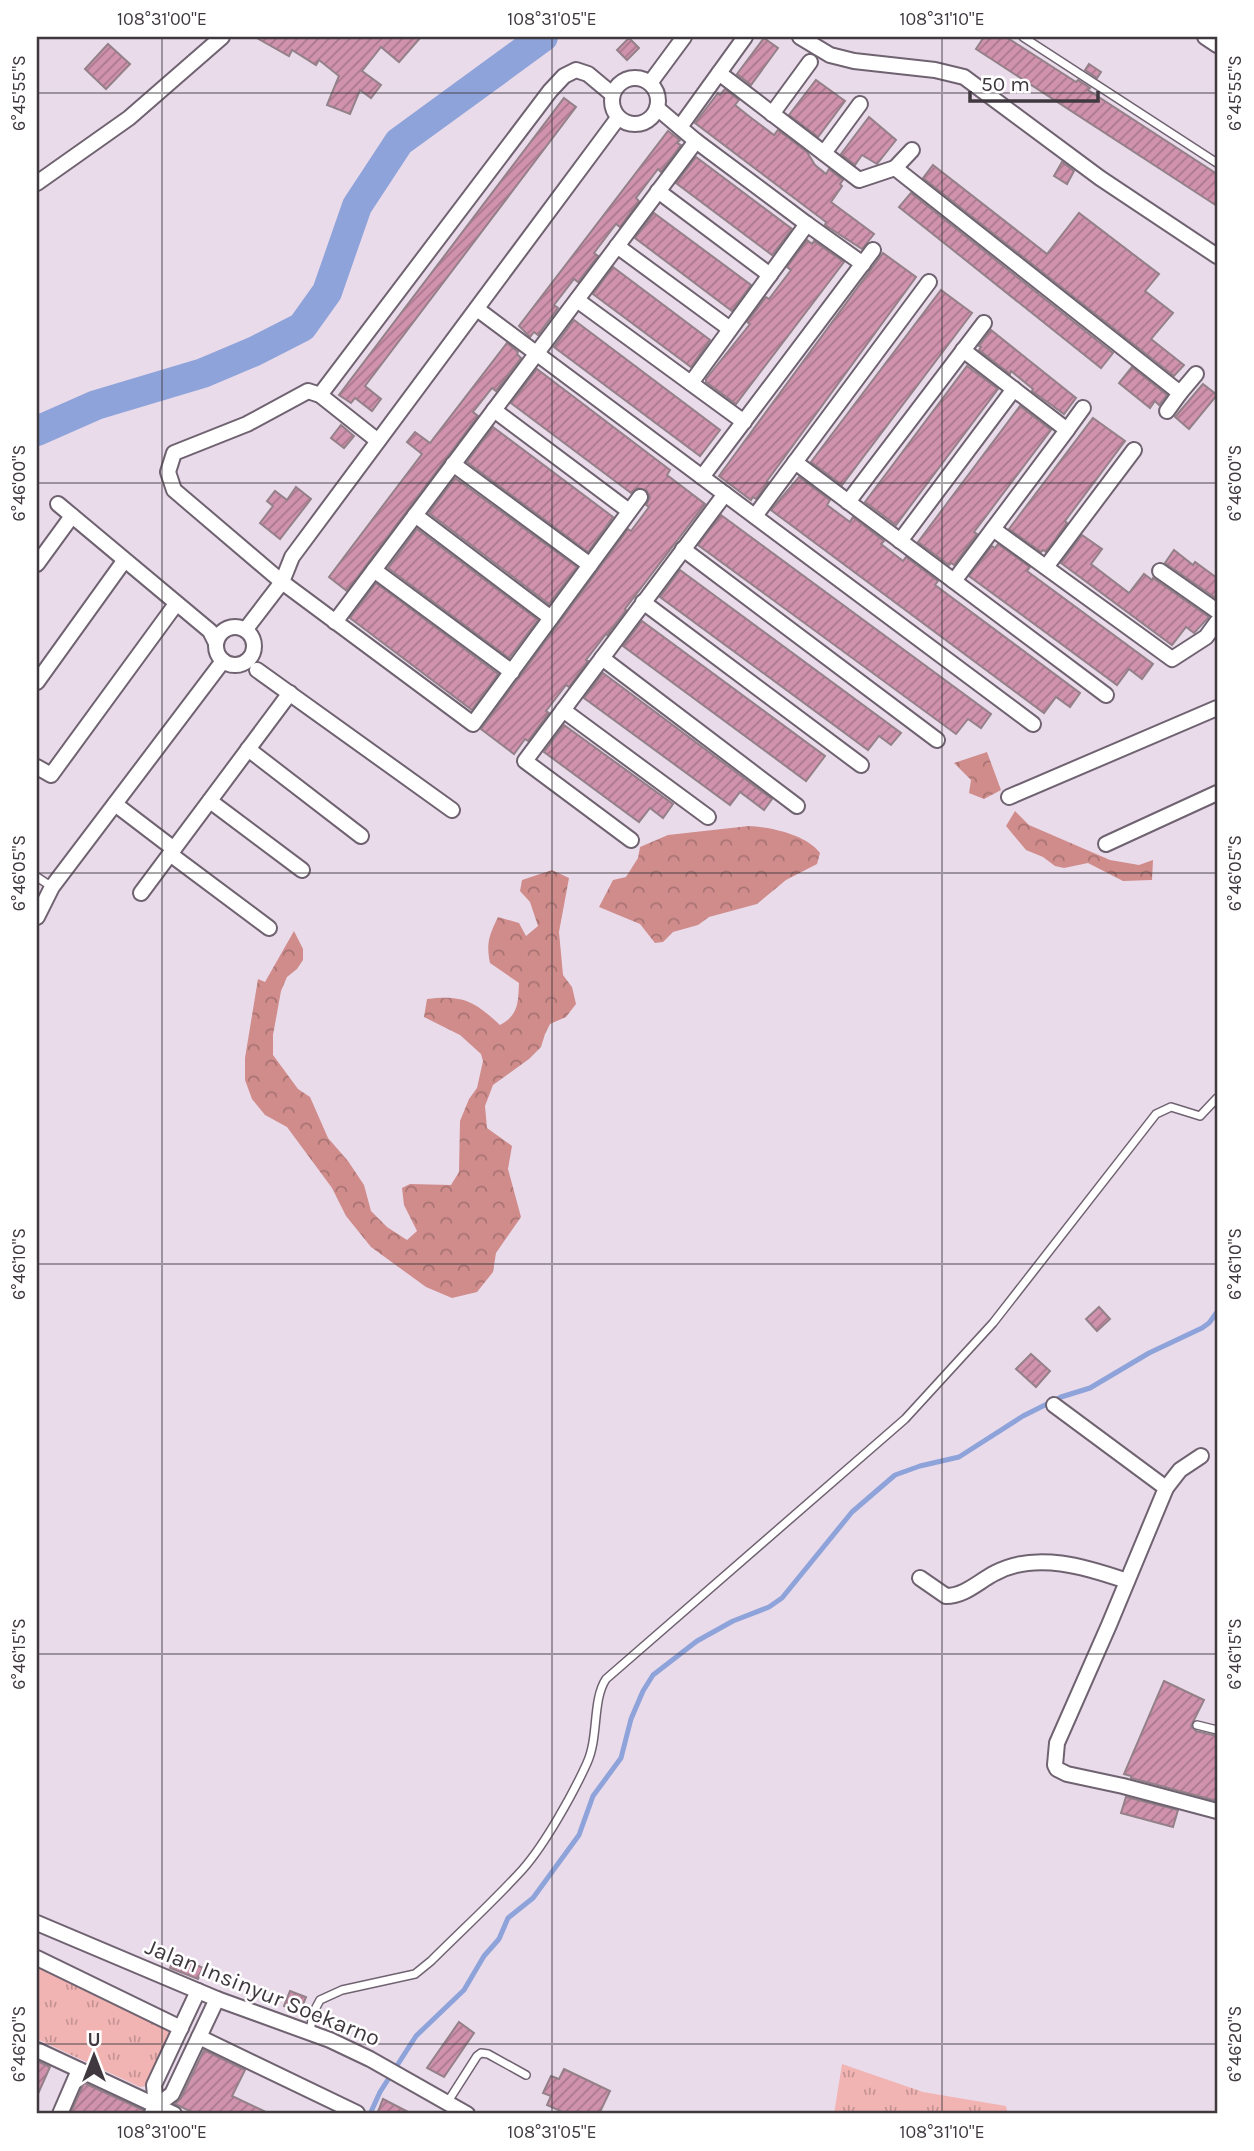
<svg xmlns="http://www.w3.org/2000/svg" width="1254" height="2151" viewBox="0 0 1254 2151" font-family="Karla,sans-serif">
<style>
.grass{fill:url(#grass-tufts)}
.forest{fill:url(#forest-crowns)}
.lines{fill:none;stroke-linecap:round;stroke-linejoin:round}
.stream{stroke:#8ea3d9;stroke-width:5}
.river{stroke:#8ea3d9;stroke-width:30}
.building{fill:url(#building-hatch);stroke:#948088;stroke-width:2}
.lane-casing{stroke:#706371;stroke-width:10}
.street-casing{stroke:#706371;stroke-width:18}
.lane{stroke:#fff;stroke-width:7}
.street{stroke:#fff;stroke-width:14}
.ticks{fill:none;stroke:#3f393f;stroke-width:2;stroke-opacity:0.45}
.labels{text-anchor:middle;stroke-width:5;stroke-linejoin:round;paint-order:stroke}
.street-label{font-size:23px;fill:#3f393f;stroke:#fff}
.neatline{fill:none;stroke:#3f393f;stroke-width:2.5}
.ticks-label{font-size:18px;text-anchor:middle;fill:#3f393f}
</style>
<defs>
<pattern id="grass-tufts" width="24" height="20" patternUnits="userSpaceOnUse" patternTransform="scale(1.75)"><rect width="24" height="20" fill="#f1b4b3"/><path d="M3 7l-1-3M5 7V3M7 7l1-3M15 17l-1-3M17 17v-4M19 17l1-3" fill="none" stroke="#c59393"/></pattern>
<pattern id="forest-crowns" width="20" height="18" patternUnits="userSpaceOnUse" patternTransform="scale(1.75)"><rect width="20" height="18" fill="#cf8c8b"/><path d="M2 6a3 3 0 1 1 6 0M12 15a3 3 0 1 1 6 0" fill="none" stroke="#a97373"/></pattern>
<pattern id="building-hatch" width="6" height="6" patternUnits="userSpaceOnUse" patternTransform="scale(1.75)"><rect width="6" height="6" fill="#d092ad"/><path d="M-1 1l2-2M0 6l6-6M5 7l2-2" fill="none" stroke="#aa788e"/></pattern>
</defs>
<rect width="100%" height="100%" fill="#eadbeb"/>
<g class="grass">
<polygon points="37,1967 173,2031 148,2086 140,2087 37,2039"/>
<polygon points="842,2064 923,2092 1006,2106 1008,2114 834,2114"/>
</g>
<g class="forest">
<polygon points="987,752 1001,790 984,799 969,793 971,780 954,763"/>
<polygon points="1015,811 1029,825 1110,860 1139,865 1153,860 1152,880 1123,881 1088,863 1064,868 1055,866 1043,857 1026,850 1006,826"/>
<path d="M749 826C771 827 807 835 820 853L817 864 786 880 757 904 709 917 698 925 673 932 663 942 655 943 640 924 599 907 613 880 626 877 638 858 640 847 668 835Z"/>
<path d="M552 870 569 878 559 932 563 975 572 987 576 1004 566 1017 550 1024 545 1034 541 1047 529 1059 493 1085 485 1106 487 1128 512 1146 508 1169 521 1217 496 1253 493 1272 477 1292 452 1298 426 1287 371 1247 346 1216 332 1188 287 1127 265 1115 252 1099 245 1080V1058L258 979 265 982 294 931 303 949V960L297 969 287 977 281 991 273 1035V1055L298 1089 310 1097 328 1138 348 1161 364 1185 371 1211 387 1227 407 1240 417 1231 404 1205 402 1188 410 1184 451 1185 459 1172 460 1121 469 1099 477 1088 483 1061 481 1054 460 1035 424 1017 427 999C463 995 474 1001 500 1025 519 1015 518 1002 519 983L490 963C486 943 489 936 498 917L519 923 526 936 538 926 530 902 520 891 522 880Z"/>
</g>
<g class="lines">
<polyline class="stream" points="370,2114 380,2092 416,2036 464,1990 484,1956 499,1939 508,1918 533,1898 579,1835 593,1796 621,1758 631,1719 643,1691 653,1675 697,1641 733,1621 769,1607 782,1598 852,1512 895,1475 920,1466 959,1457 1023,1416 1061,1397 1090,1388 1149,1353 1202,1328 1209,1323 1217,1312"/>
<polyline class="river" points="37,431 96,405 203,373 255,351 302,327 327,292 357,206 399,142 543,37"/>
</g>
<g class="building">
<polygon points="255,37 421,37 399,62 381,47 362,71 381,85 371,98 360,90 350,114 327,105 339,76 319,60 316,65 292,50 289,56"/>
<polygon points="984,37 1006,37 1076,82 1078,80 1090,88 1088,90 1217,174 1217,206 976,49"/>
<polygon points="629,38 639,48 627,60 617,50"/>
<polygon points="764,38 778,48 751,85 737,74"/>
<polygon points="108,44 130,64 106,89 85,69"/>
<polygon points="1089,64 1101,72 1097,78 1085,70"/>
<polygon points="816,80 845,101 818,137 789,115"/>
<polygon points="725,89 739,100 735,105 750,117 774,135 778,130 807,152 815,165 826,174 829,169 843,180 840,184 842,186 831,202 874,234 862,249 825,225 826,222 695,123 718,93 720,95"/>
<polygon points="564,98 576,107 365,386 381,399 372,411 355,398 351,403 339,395"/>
<polygon points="869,117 896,140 877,164 862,155 855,165 841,154"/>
<polygon points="668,131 680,140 677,143 681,145 661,172 658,169 636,198 639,201 620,227 616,224 594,253 598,256 578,282 574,279 554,305 558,308 538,335 534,332 530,337 519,326"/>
<polygon points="696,157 792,229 772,255 676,183"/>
<polygon points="1062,162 1074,171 1067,184 1054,176"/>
<polygon points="933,165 1047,254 1079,213 1159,274 1145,291 1173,313 1151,339 1184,365 1174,376 923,178"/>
<polygon points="911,193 1113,353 1101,368 899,207"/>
<polygon points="654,213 751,285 732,311 635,238"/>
<polygon points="807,240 812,244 814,241 844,262 736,404 706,382 706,379 750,324 747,322 766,297 769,299 791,270 787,267"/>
<polygon points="883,253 916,277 767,481 768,482 756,499 753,497 751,500 719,476"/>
<polygon points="613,267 710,340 691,367 593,294"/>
<polygon points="941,290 972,313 842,485 811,462"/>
<polygon points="574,320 720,430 700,456 554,347"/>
<polygon points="991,330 1076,398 1064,414 1032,391 1033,389 1011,371 1010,374 979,350 981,347 979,346"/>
<polygon points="507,343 518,352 517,354 521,358 496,391 492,388 473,412 478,416 347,591 329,577 422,454 407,442 415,432 430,443"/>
<polygon points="967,366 998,389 896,525 865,502"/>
<polygon points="1132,367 1167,395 1159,405 1155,401 1150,408 1119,383"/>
<polygon points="537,369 670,470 667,475 705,504 625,609 626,610 607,635 606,634 586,660 588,661 569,687 566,685 546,711 549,713 528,741 525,739 514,754 481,729 628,529 631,531 649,507 646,505 650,497 646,490 637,488 631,493 511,403"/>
<polygon points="1203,384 1217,395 1189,429 1175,417"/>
<polygon points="1020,406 1051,430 974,532 977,534 954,565 951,563 949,565 918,542"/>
<polygon points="1093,418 1125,441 1065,521 1067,523 1046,552 1043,550 1041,552 1009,529"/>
<polygon points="341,425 354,436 344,448 331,438"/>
<polygon points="493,427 613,517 588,552 467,462"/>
<polygon points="799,477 830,500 827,505 850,522 853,517 884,541 881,544 903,561 906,557 938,581 935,585 1080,693 1070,707 1056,697 1044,713 771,510"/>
<polygon points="455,478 577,567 549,604 429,513"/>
<polygon points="296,487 311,499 280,539 260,523 273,506 267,501 275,491 287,500"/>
<polygon points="721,515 991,714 981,728 968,719 956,734 698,545"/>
<polygon points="417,529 538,620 509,658 388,568"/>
<polygon points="1082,535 1102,549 1091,564 1129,593 1144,574 1152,580 1153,578 1209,617 1194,633 1186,627 1172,645 1061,563"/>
<polygon points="998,544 1030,567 1027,571 1153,664 1142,679 1129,669 1117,685 969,576 992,546 995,548"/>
<polygon points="1174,550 1193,565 1195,562 1217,578 1217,599 1165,563"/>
<polygon points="680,570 901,733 891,745 879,736 868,750 660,597"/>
<polygon points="376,583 498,674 472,710 350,618"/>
<polygon points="642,621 825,756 806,781 623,646"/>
<polygon points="603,673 772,799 764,810 740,792 730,805 584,698"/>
<polygon points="564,725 673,804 663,818 650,808 639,822 544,752"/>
<polygon points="1099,1307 1110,1319 1097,1331 1086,1319"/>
<polygon points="1031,1354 1050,1371 1036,1387 1016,1369"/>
<polygon points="1164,1681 1204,1700 1191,1726 1196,1731 1217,1736 1217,1801 1131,1778 1131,1776 1124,1774"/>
<polygon points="1126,1797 1178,1810 1173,1827 1121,1813"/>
<polygon points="176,1955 203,1968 198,1979 170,1968"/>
<polygon points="290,1991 306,1997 300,2012 284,2006"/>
<polygon points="459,2022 474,2033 444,2077 427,2068"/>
<polygon points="204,2050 245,2070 232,2096 270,2114 196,2114 175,2104 181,2098"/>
<polygon points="37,2061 50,2067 37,2096"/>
<polygon points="564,2069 610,2091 599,2114 567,2114 547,2105 551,2096 543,2093 551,2076 559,2079"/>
<polygon points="84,2083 143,2110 143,2114 70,2114"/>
<polygon points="383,2099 412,2114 377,2114"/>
</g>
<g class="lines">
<defs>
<g id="lane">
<polyline points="1023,37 1217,163"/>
<polyline points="37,877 52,887"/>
<polyline points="1197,1725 1217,1730"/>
<path d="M310 2032 313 2013 320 2000 342 1990 415 1974 431 1961C462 1930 494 1901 523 1869 545 1844 573 1794 587 1763 599 1737 592 1700 606 1679L905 1419 993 1323 1156 1114 1171 1107 1200 1116 1217 1098"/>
<polyline points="447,2103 477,2056 481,2053 488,2054 526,2075"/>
</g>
<g id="street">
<polyline points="800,37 830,55 854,61 935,70 964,77 1100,178 1217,256"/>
<polyline points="1205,37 1217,45"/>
<polyline points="719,73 745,37"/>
<circle cx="635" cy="101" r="23"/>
<polyline points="650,83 684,37"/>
<polyline points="657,108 696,141 807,224 691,383"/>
<polyline points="772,114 810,62"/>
<polyline points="680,127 719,73 859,180 895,168 1180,393 1196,374"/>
<polyline points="824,153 860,104"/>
<polyline points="895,168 912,150"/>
<polyline points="37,183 129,118 222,37"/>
<polyline points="658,191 770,275"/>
<polyline points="807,224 863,264"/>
<polyline points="617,246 730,329"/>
<polyline points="577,300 744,422"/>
<polyline points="477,309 1033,724"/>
<polyline points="320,395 550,91 564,76 576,70 588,74 612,94"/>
<polyline points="494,410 629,511"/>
<polyline points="1167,411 1180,393"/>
<polyline points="1067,430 1083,408"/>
<polyline points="378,441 320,395 308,391 247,424 174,453 168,472 174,490 282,582 473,724 640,497"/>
<polyline points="795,462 1106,695"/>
<polyline points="453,464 590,565"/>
<polyline points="702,477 873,250"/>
<polyline points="848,502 984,323"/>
<polyline points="58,504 210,631 216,643"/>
<polyline points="415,515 551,618"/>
<polyline points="755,516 929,282"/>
<polyline points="993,529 1172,659 1206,637 1217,622"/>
<polyline points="900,541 1014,389"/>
<polyline points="683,549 937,740"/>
<polyline points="37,564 72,516"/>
<polyline points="1046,567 1134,450"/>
<polyline points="374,570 512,672"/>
<polyline points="1160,571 1217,611"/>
<polyline points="954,581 1067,430 963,350"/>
<polyline points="643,602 861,765"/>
<polyline points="335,622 696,141"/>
<circle cx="235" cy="646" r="19"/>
<polyline points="246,629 282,582 292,557 618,118"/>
<polyline points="602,658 797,806"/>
<polyline points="257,670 452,810"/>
<polyline points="37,682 124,561"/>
<polyline points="563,710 708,817"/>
<polyline points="248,749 361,836"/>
<polyline points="37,767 51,775 176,604"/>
<polyline points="1009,797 1217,708"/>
<polyline points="210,801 302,870"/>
<polyline points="115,804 174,849"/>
<polyline points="631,840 525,761 725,494"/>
<polyline points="1106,844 1217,793"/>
<polyline points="170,854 269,928"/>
<polyline points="141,893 290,693"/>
<polyline points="37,917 52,887 223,661"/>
<polyline points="1054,1405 1166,1488 1109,1625 1057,1743 1055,1765 1057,1769 1067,1774 1123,1786 1217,1811"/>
<polyline points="1166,1488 1180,1470 1201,1456"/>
<path d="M920 1578 946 1596C965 1596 979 1581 995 1573 1036 1551 1086 1567 1127 1581"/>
<polyline points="37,1923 217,1999 330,2040 370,2059 467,2114"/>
<polyline points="37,1958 181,2028"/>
<polyline points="199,2037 357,2113"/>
<polyline points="37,2050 174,2114"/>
<polyline points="156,2106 154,2085 198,1991"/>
<polyline points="152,2113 156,2106 172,2094 217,1999"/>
<polyline points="60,2114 79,2070"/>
</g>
</defs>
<use href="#lane" class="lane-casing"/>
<use href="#street" class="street-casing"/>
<use href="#lane" class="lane"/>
<use href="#street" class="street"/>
</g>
<path class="ticks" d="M162 37V2114M552 37V2114M942 37V2114M37 93H1217M37 483H1217M37 873H1217M37 1264H1217M37 1654H1217M37 2044H1217"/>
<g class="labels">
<g class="street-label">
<text transform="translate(263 1992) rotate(22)" y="8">Jalan Insinyur Soekarno</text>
</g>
</g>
<rect width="1254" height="2151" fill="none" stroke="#ffffff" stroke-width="77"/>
<g transform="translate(94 2056)" stroke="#ffffff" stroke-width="5" paint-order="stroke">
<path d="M0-5L12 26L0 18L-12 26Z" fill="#3f393f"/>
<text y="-10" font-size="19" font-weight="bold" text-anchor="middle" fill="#3f393f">U</text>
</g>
<path d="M970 91v10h128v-10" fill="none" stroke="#3f393f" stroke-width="3.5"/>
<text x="981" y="91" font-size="21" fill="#3f393f" stroke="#ffffff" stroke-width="5" paint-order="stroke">50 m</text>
<rect x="38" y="38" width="1178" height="2074" class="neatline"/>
<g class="ticks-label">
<text x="162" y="25">108°31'00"E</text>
<text x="552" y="25">108°31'05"E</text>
<text x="942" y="25">108°31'10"E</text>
<text transform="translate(19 93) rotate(-90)" y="6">6°45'55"S</text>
<text transform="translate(1235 93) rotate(-90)" y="6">6°45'55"S</text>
<text transform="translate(19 483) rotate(-90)" y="6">6°46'00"S</text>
<text transform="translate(1235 483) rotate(-90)" y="6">6°46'00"S</text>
<text transform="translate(19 873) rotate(-90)" y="6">6°46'05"S</text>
<text transform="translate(1235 873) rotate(-90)" y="6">6°46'05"S</text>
<text transform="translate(19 1264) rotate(-90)" y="6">6°46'10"S</text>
<text transform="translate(1235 1264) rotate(-90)" y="6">6°46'10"S</text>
<text transform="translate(19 1654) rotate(-90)" y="6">6°46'15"S</text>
<text transform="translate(1235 1654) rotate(-90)" y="6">6°46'15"S</text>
<text transform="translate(19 2044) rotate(-90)" y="6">6°46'20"S</text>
<text transform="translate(1235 2044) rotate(-90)" y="6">6°46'20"S</text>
<text x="162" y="2138">108°31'00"E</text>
<text x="552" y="2138">108°31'05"E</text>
<text x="942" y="2138">108°31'10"E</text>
</g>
</svg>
